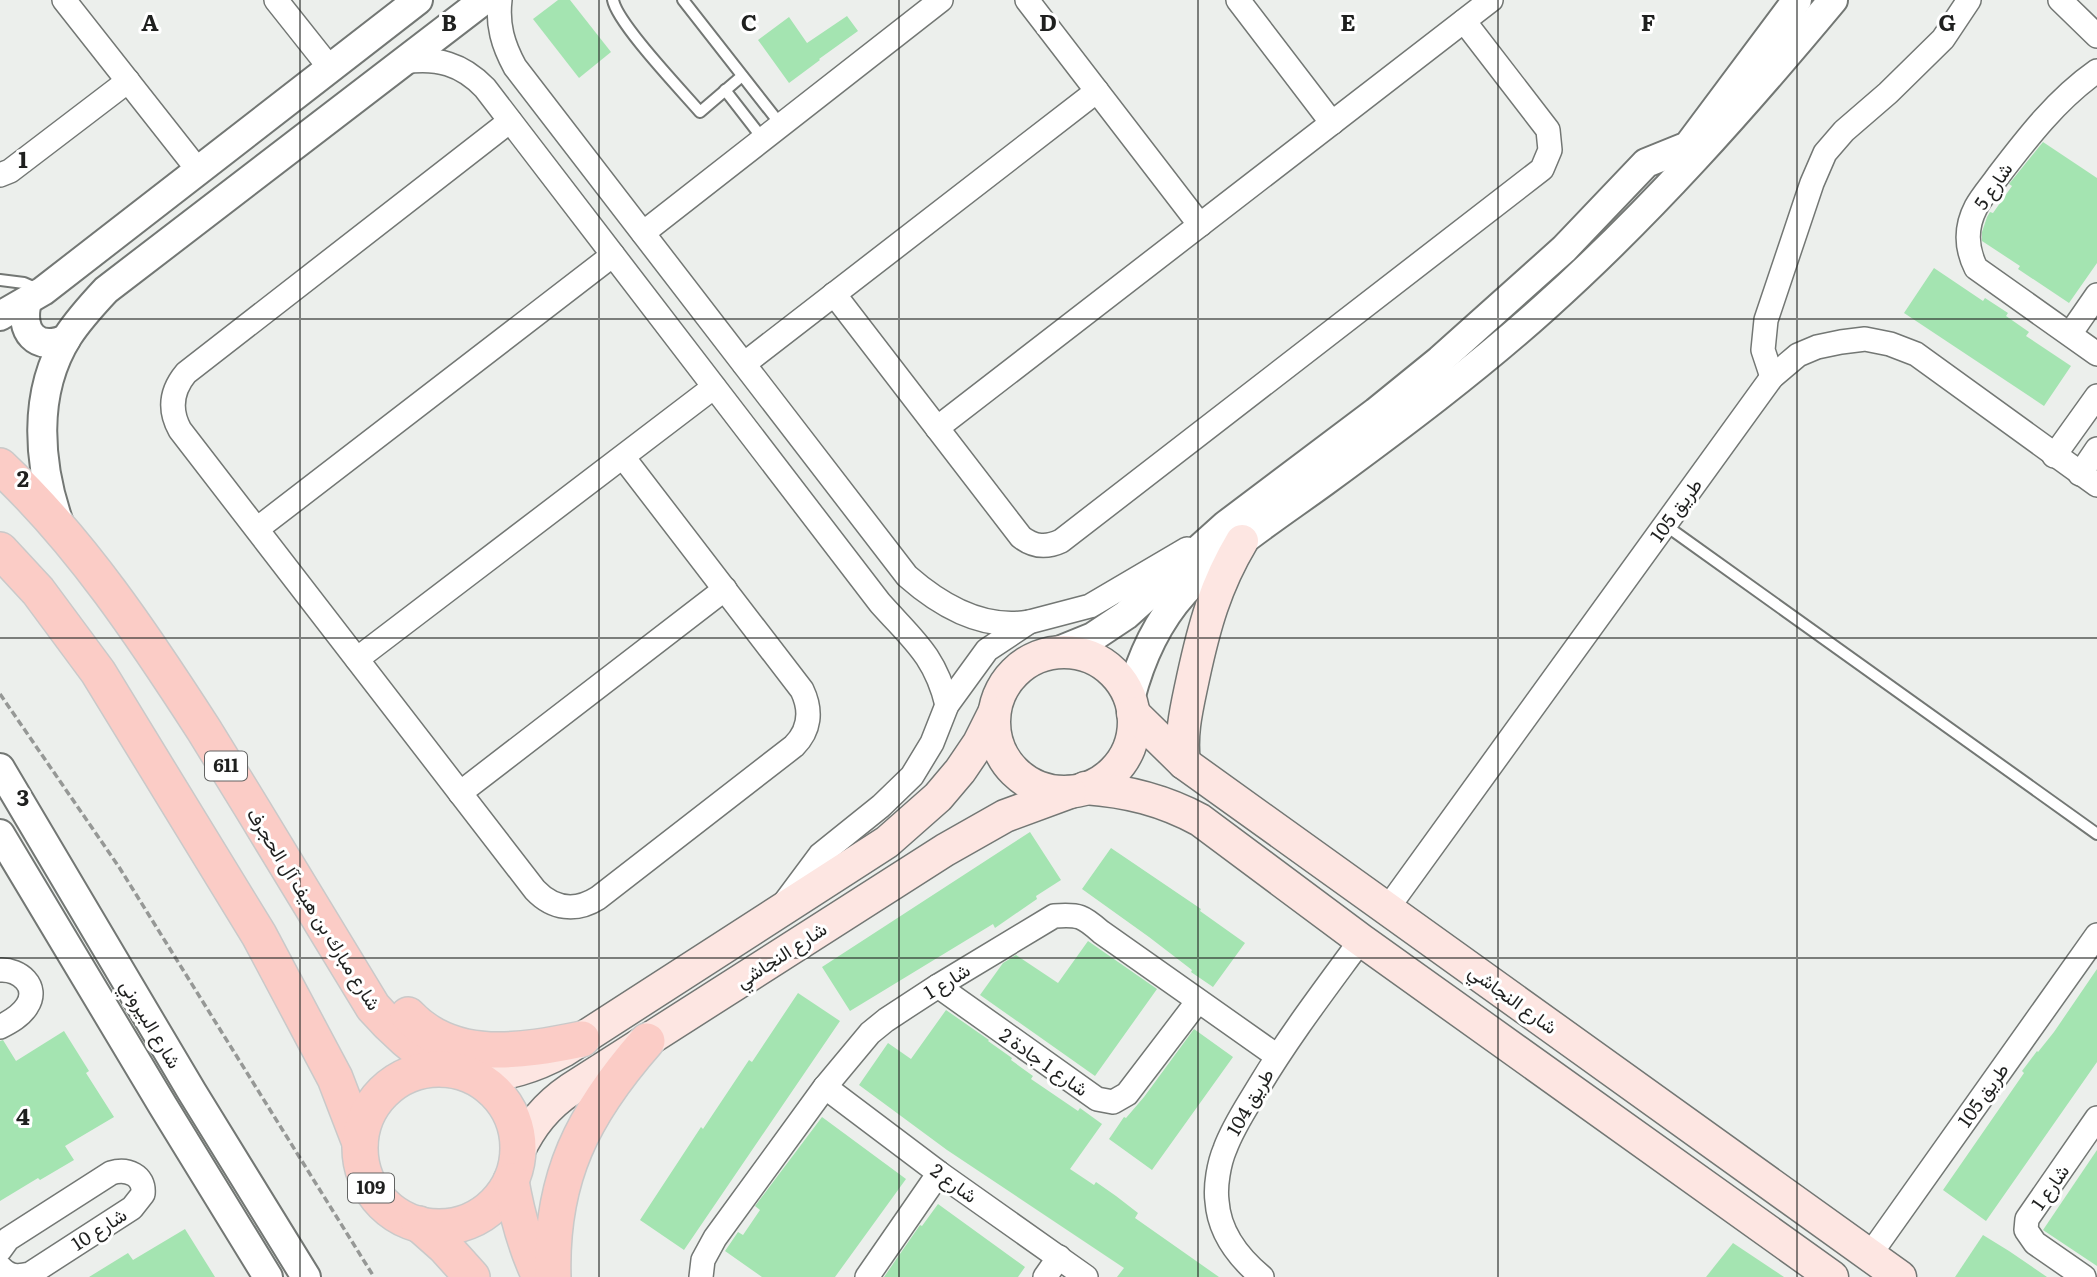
<svg xmlns="http://www.w3.org/2000/svg" width="2097" height="1277" viewBox="0 0 2097 1277" font-family="Literata,Vazirmatn,serif">
<style>
.building{fill:#a4e4b1}
.lines{fill:none;stroke-linecap:round;stroke-linejoin:round}
.service-casing{stroke:#737774;stroke-width:14}
.minor-casing{stroke:#737774;stroke-width:26}
.tertiary-casing{stroke:#737774;stroke-width:32}
.secondary-casing{stroke:#737774;stroke-width:35}
.primary-casing{stroke:#c9c9c9;stroke-width:38}
.path{stroke:#969896;stroke-width:3.5;stroke-dasharray:7 3.5;stroke-linecap:butt}
.service{stroke:#fff;stroke-width:10}
.minor{stroke:#fff;stroke-width:23}
.tertiary{stroke:#fff;stroke-width:28}
.secondary{stroke:#fde6e2;stroke-width:32}
.primary{stroke:#fbccc6;stroke-width:35}
.grid{fill:none;stroke:#1f201f;stroke-width:2;stroke-opacity:0.55}
.labels{text-anchor:middle;stroke-width:6;stroke-linejoin:round;paint-order:stroke}
.shield{fill:#fff;stroke:#626362;stroke-width:2}
.shield-label{font-size:18px;font-weight:bold;fill:#1f201f}
.street-label{font-size:19px;fill:#1f201f;stroke:#fff}
.grid-label{font-size:23px;text-anchor:middle;font-weight:bold;fill:#1f201f;stroke:#fff;stroke-width:6;stroke-linejoin:round;paint-order:stroke}
</style>
<rect width="100%" height="100%" fill="#ecefec"/>
<g class="building">
<polygon points="558,0 570,0 611,52 579,78 533,19"/>
<polygon points="847,16 858,31 819,59 820,60 789,83 758,40 789,17 807,43"/>
<polygon points="2043,142 2097,178 2097,263 2069,303 2018,269 2020,266 1982,241 1982,232 1987,217 1990,212 1993,213 2012,186 2009,184"/>
<polygon points="1934,268 1983,301 1985,298 2008,313 2006,316 2029,332 2026,336 2071,366 2044,406 1904,313"/>
<polygon points="1030,832 1061,880 1036,896 1037,899 995,928 993,924 850,1011 822,967"/>
<polygon points="1111,848 1201,909 1200,911 1245,943 1213,987 1191,972 1192,970 1149,937 1082,889"/>
<polygon points="1088,941 1157,989 1095,1076 980,995 1003,963 1016,955 1058,983"/>
<polygon points="2097,969 2097,1062 1986,1221 1943,1190 2024,1073 2022,1071 2037,1051 2038,1052 2054,1032"/>
<polygon points="798,993 840,1021 684,1250 640,1220 701,1127 703,1129 749,1060 752,1062"/>
<polygon points="946,1010 989,1040 988,1041 1012,1058 1011,1060 1033,1076 1031,1079 1078,1111 1080,1108 1102,1124 1070,1169 1094,1185 1096,1182 1116,1196 1138,1213 1135,1218 1219,1277 1117,1277 1124,1268 947,1150 859,1085 888,1043 911,1059"/>
<polygon points="1194,1029 1233,1057 1152,1170 1109,1139 1124,1117 1126,1118 1144,1097"/>
<polygon points="64,1031 89,1071 86,1073 114,1117 65,1146 74,1160 40,1180 38,1178 0,1201 0,1041 3,1040 16,1061"/>
<polygon points="822,1117 906,1179 835,1277 762,1277 725,1251 738,1232 743,1235 760,1210 755,1206"/>
<polygon points="2097,1150 2097,1266 2043,1230"/>
<polygon points="938,1204 1025,1267 1018,1277 884,1277 920,1225 922,1226"/>
<polygon points="185,1229 215,1277 89,1277 128,1253 133,1260"/>
<polygon points="1983,1235 2009,1251 2047,1277 1955,1277"/>
<polygon points="1733,1243 1784,1277 1706,1277"/>
</g>
<g class="lines">
<defs>
<g id="service">
<path d="M613 0C617 23 682 91 700 112L742 76"/>
<polyline points="683,0 781,125"/>
<polyline points="725,90 763,139"/>
<polyline points="0,280 24,283 40,290"/>
<polyline points="1665,525 2097,834"/>
</g>
<g id="minor">
<polyline points="64,0 198,170"/>
<polyline points="276,0 330,68"/>
<path d="M500 0C497 25 503 45 515 67L907 576C940 605 983 630 1029 622"/>
<polyline points="1027,0 1200,225"/>
<polyline points="1238,0 1332,123"/>
<polyline points="2060,0 2097,36"/>
<path d="M404 62C437 57 462 64 485 88L880 603C912 639 935 655 947 705"/>
<path d="M2097 71C2057 99 2027 138 1998 176 1991 186 1982 196 1976 207 1965 228 1966 248 1976 268L2097 354"/>
<path d="M510 121 186 373C171 391 169 410 180 430L535 890C553 909 576 912 598 898L794 746C810 730 812 711 802 690L623 457"/>
<polyline points="0,175 10,171 128,81"/>
<polyline points="643,233 941,0"/>
<path d="M834 294 1021 537C1034 547 1046 548 1061 541L1542 169 1550 150 1548 130 1464 21"/>
<polyline points="2070,334 2097,295"/>
<polyline points="744,364 1097,91"/>
<polyline points="1772,377 1763,350 1766,320 1812,183 1825,153 1844,131 1888,93 1943,39 1969,0"/>
<polyline points="937,428 1491,0"/>
<polyline points="2054,456 2097,396"/>
<polyline points="2080,474 2097,449"/>
<polyline points="257,529 613,255"/>
<polyline points="357,659 714,387"/>
<polyline points="460,793 725,589"/>
<polyline points="785,902 820,855 881,806 912,776 932,743 947,705 987,650 1029,622 1090,606 1187,549"/>
<polyline points="1387,909 1772,377 1798,355 1817,347 1841,342 1865,339 1890,344 1916,354 2097,485"/>
<path d="M0 970C19 969 40 986 27 1006 21 1016 10 1022 0 1027"/>
<polyline points="938,986 1097,1099 1113,1102 1127,1094 1198,1001"/>
<polyline points="825,1087 939,1173 1086,1277"/>
<path d="M0 1250 8 1239 111 1173C127 1168 145 1175 143 1194L132 1208 30 1274C17 1277 9 1277 0 1267"/>
<polyline points="1869,1256 2097,935"/>
<path d="M701 1277 703 1260 715 1238 825 1087 870 1033 886 1020 938 986 1054 916C1079 914 1083 916 1101 932L1277 1056"/>
<polyline points="867,1277 939,1173"/>
<polyline points="1045,1277 1059,1257"/>
<path d="M1262 1277C1239 1258 1219 1232 1217 1201 1215 1186 1219 1163 1225 1149 1233 1127 1246 1108 1258 1088 1289 1036 1326 988 1361 940"/>
<polyline points="2084,1277 2035,1243 2026,1230 2027,1219 2097,1118"/>
</g>
<g id="tertiary">
<path d="M27 302C19 331 36 352 66 339"/>
<polyline points="0,316 43,291 418,0"/>
<path d="M60 526C38 465 32 393 68 336 79 319 92 305 106 290L484 0"/>
<polyline points="1056,652 1093,637 1126,615 1226,525 1376,412 1440,360 1564,249 1646,163 1688,146 1797,0"/>
<path d="M1130 699C1140 660 1156 623 1184 592 1225 549 1277 516 1325 481 1400 426 1475 370 1544 308 1649 214 1743 108 1833 0"/>
<polyline points="0,768 192,1092 306,1277"/>
<polyline points="0,834 163,1106 268,1277"/>
</g>
<g id="secondary">
<circle cx="1064" cy="722" r="70"/>
<polyline points="1133,713 1184,763 1900,1277"/>
<path d="M1184 763C1180 733 1187 707 1193 678 1204 627 1215 586 1242 541"/>
<path d="M1085 788C1127 791 1163 800 1200 820L1361 940 1832 1277"/>
<path d="M473 1077C508 1074 532 1068 563 1051L887 842 938 797 960 771 979 743 994 713"/>
<path d="M518 1152C531 1125 546 1106 571 1089L945 850 1005 816 1070 792"/>
</g>
<g id="primary">
<path d="M0 466C81 542 144 637 204 730 261 822 317 915 373 1007 394 1031 417 1051 444 1069"/>
<polyline points="0,550 38,591 98,672 259,935 335,1078 360,1143"/>
<path d="M408 1015C454 1064 523 1051 582 1039"/>
<circle cx="439" cy="1148" r="79"/>
<path d="M511 1181C517 1215 525 1246 540 1277"/>
<polyline points="419,1224 445,1247 472,1277"/>
<path d="M553 1277C550 1178 583 1114 647 1041"/>
</g>
</defs>
<use href="#service" class="service-casing"/>
<use href="#minor" class="minor-casing"/>
<use href="#tertiary" class="tertiary-casing"/>
<use href="#secondary" class="secondary-casing"/>
<use href="#primary" class="primary-casing"/>
<polyline class="path" points="0,694 119,867 374,1277"/>
<use href="#service" class="service"/>
<use href="#minor" class="minor"/>
<use href="#tertiary" class="tertiary"/>
<use href="#secondary" class="secondary"/>
<use href="#primary" class="primary"/>
</g>
<path class="grid" d="M300 0V1277M599 0V1277M899 0V1277M1198 0V1277M1498 0V1277M1797 0V1277M0 319H2097M0 638H2097M0 958H2097"/>
<g class="labels">
<g class="shield">
<rect x="205" y="751.5" width="42" height="29" rx="5"/>
<rect x="348" y="1173.5" width="46" height="29" rx="5"/>
</g>
<g class="shield-label">
<text x="226" y="772">611</text>
<text x="371" y="1194">109</text>
</g>
<g class="street-label">
<text transform="translate(1993 186) rotate(-56)" y="7">شارع 5</text>
<text transform="translate(1676 510) rotate(-54)" y="7">طريق 105</text>
<text transform="translate(314 909) rotate(58)" y="7">شارع مبارك بن هيف آل الحجرف</text>
<text transform="translate(781 955) rotate(-33)" y="7">شارع النجاشي</text>
<text transform="translate(947 981) rotate(-32)" y="7">شارع 1</text>
<text transform="translate(1513 999) rotate(36)" y="7">شارع النجاشي</text>
<text transform="translate(151 1024) rotate(59)" y="7">شارع البيروني</text>
<text transform="translate(1044 1062) rotate(35)" y="7">شارع 1 جادة 2</text>
<text transform="translate(1983 1095) rotate(-55)" y="7">طريق 105</text>
<text transform="translate(1250 1102) rotate(-60)" y="7">طريق 104</text>
<text transform="translate(954 1183) rotate(36)" y="7">شارع 2</text>
<text transform="translate(2050 1187) rotate(-55)" y="7">شارع 1</text>
<text transform="translate(99 1229) rotate(-33)" y="7">شارع 10</text>
</g>
</g>
<g class="grid-label">
<text x="150" y="31">A</text>
<text x="449" y="31">B</text>
<text x="749" y="31">C</text>
<text x="1048" y="31">D</text>
<text x="1348" y="31">E</text>
<text x="1648" y="31">F</text>
<text x="1947" y="31">G</text>
<text x="23" y="168">1</text>
<text x="23" y="487">2</text>
<text x="23" y="806">3</text>
<text x="23" y="1125">4</text>
</g>
</svg>
